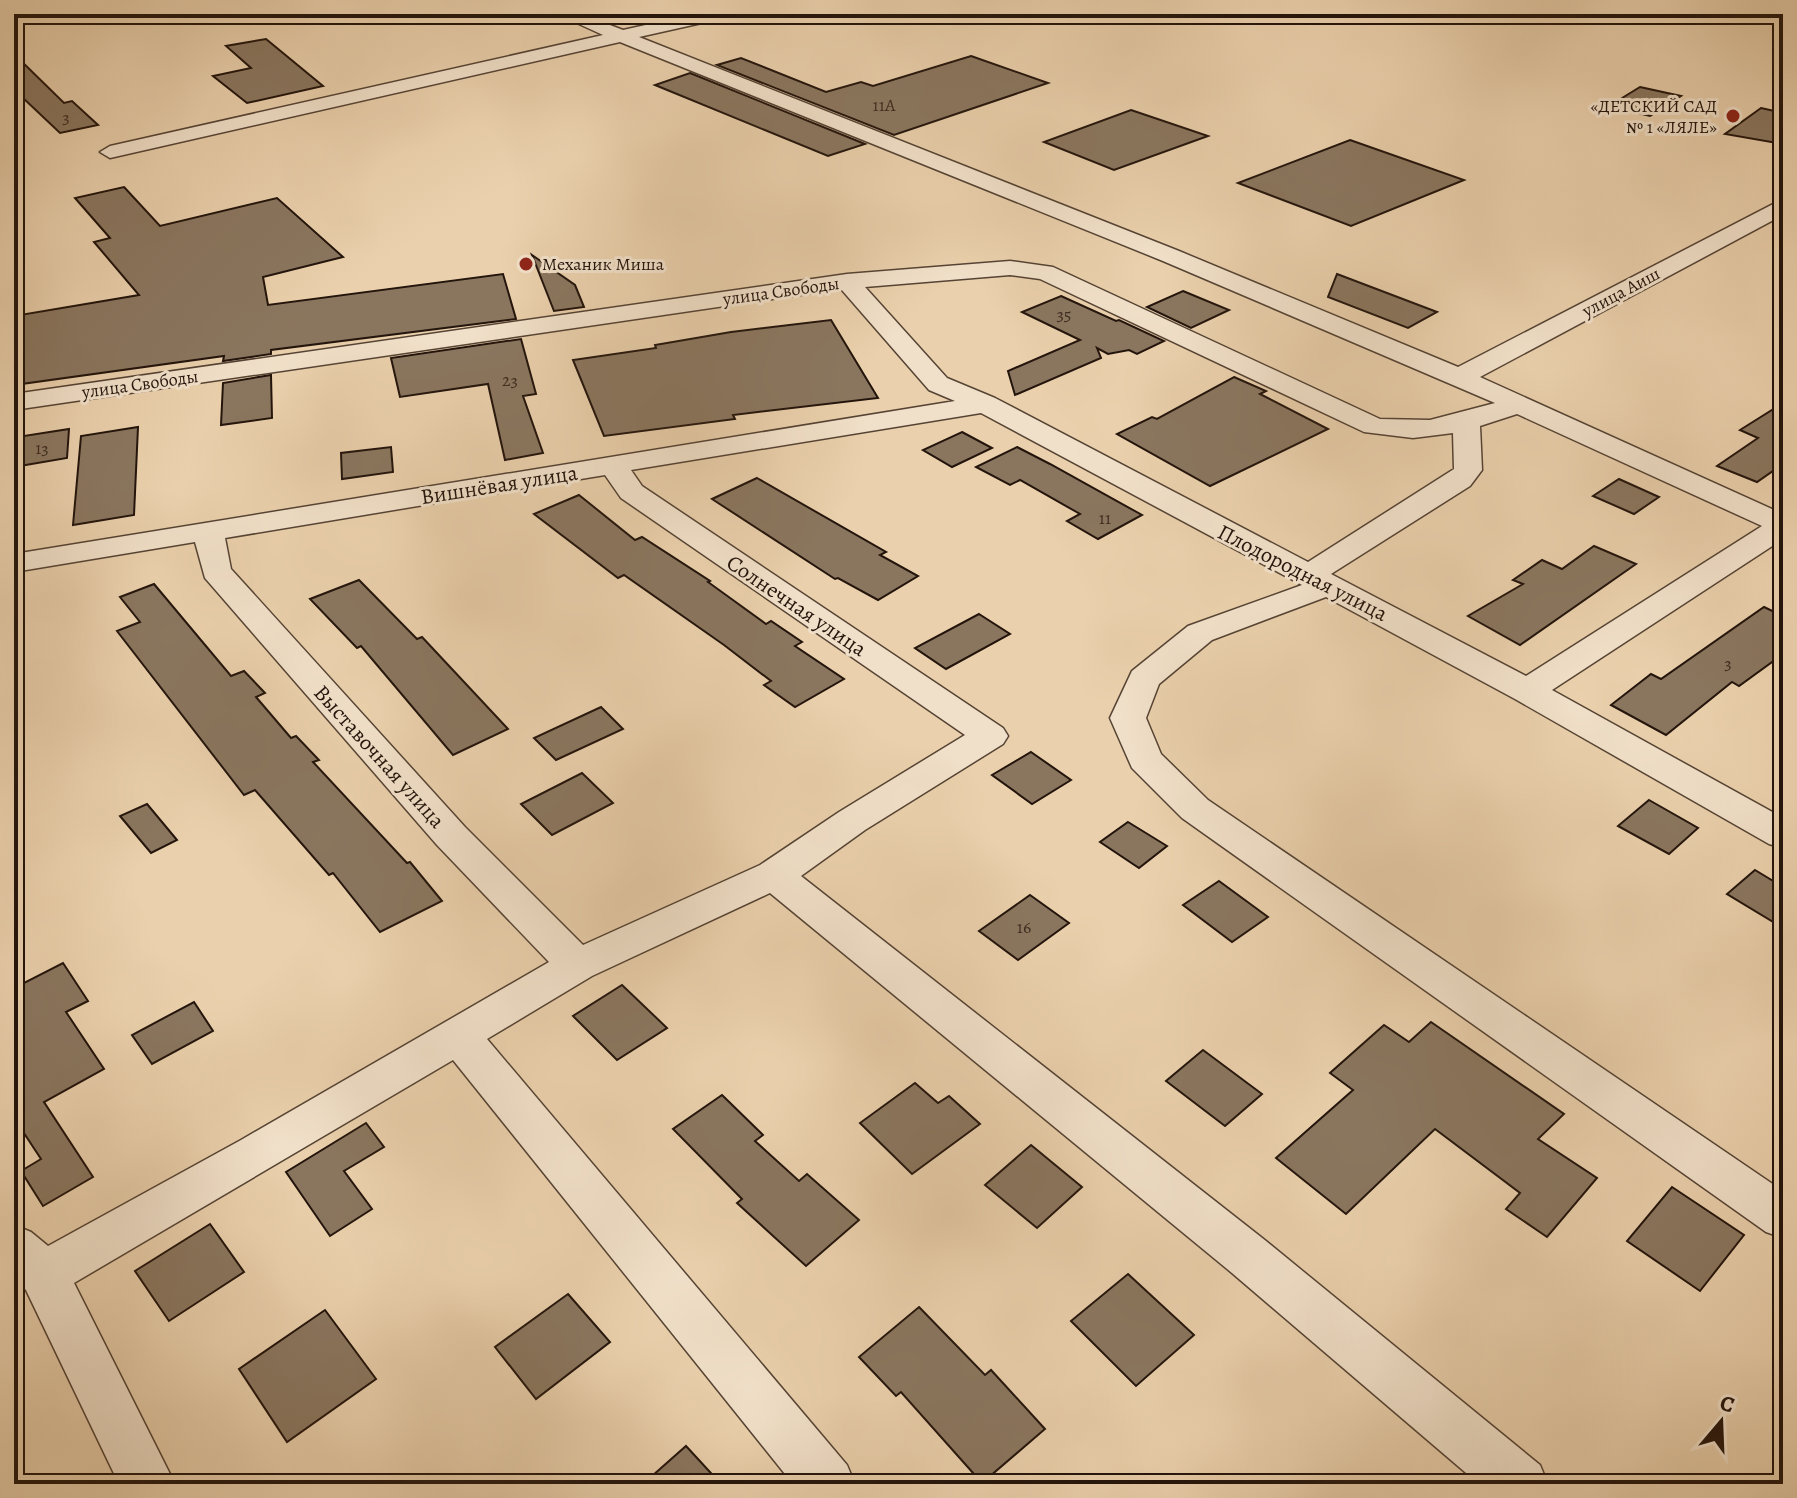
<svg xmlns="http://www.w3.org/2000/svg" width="1797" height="1498" viewBox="0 0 1797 1498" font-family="Alegreya,serif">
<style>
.building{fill:#8a765f;stroke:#23140c;stroke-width:2}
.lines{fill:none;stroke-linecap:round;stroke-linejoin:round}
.minor-casing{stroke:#554334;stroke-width:3}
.minor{fill:#f1e0c9;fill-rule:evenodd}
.poi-dot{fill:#8f2418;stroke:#f1e0c9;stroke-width:3}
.labels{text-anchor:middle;stroke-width:6;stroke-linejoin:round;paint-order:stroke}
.number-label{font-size:18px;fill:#3d2c21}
.far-poi-label{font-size:18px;fill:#23140c;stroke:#f1e0c9;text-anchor:end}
.far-street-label{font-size:18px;fill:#23140c;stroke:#f1e0c9}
.street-label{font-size:22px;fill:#23140c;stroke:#f1e0c9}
</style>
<rect width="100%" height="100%" fill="#ead0ac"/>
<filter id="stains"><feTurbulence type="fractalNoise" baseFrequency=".0025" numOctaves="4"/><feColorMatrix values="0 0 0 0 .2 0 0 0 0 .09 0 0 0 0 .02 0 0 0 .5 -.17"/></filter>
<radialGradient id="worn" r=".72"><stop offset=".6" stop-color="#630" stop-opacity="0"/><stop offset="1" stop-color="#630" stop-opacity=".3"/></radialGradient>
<g class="building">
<polygon points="266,39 323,86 247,103 213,76 251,68 226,46"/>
<polygon points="14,54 64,103 72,101 98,125 60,133 22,97 14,97"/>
<polygon points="971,56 1048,83 894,135 717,65 741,58 826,92 861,82 873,86"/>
<polygon points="690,73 865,144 828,156 655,85"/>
<polygon points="1640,87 1681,96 1650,116 1609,106"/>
<polygon points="1761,108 1783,113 1783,144 1725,134"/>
<polygon points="1131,110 1208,136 1114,170 1044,142"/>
<polygon points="1350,140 1464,180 1351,226 1238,183"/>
<polygon points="124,187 160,226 277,198 343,257 263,277 268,305 503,274 516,319 271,350 271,354 223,361 224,356 14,385 14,316 139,295 94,242 110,238 75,198"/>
<polygon points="532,255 575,285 584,307 554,311"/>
<polygon points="1337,274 1437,312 1408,328 1328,297"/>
<polygon points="1183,291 1229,310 1191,328 1147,307"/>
<polygon points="1061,296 1116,321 1119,320 1164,341 1137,354 1129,350 1108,354 1097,348 1101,358 1015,395 1008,371 1080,340 1022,312"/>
<polygon points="831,320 878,398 733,415 735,419 604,436 573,360 656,348 655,345 731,332"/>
<polygon points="521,339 536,394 523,396 543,453 505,460 488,384 400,397 391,358"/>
<polygon points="271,375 272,418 221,425 223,383"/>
<polygon points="1234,377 1266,391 1260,394 1328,429 1210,486 1117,434 1152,417 1157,419"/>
<polygon points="1783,403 1783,464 1757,482 1717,466 1758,438 1740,430"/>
<polygon points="138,427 134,515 73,525 81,436"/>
<polygon points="69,429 67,458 14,467 17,437"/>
<polygon points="962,432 992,448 952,467 923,450"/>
<polygon points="391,447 393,472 342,479 341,453"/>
<polygon points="1017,447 1050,464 1142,515 1098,539 1067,521 1080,514 1020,480 1010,485 976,467"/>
<polygon points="757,478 886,552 880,555 918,576 878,600 838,578 835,579 712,499"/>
<polygon points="1619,479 1659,497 1634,514 1593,496"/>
<polygon points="579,495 635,540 642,537 710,581 708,582 766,624 771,621 802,642 795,646 844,679 795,707 764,685 771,681 724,645 624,575 618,578 534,514"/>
<polygon points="1594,546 1636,564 1520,645 1468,616 1523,584 1513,580 1542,560 1562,569"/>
<polygon points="359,580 417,639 422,637 508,729 453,755 361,646 357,648 310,599"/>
<polygon points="154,584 231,676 244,671 265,693 256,697 291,738 296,736 319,760 313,762 407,863 410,862 442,901 380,932 333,873 329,875 255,790 244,795 117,631 140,622 120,597"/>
<polygon points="1764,607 1783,616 1783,654 1739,686 1732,682 1666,735 1611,705 1651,674 1661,679"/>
<polygon points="979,614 1010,634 946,669 915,648"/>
<polygon points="601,707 623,729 556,760 534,738"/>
<polygon points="1031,752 1071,780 1032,804 992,775"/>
<polygon points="582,773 613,803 552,835 521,804"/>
<polygon points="1649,800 1698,828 1669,854 1618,826"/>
<polygon points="147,804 177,840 151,853 120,816"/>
<polygon points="1128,822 1167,846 1139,868 1100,842"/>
<polygon points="1755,870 1783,887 1783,928 1727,894"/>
<polygon points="1219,881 1268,917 1232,942 1183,905"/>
<polygon points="1030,895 1069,923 1018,960 979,931"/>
<polygon points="63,963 88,1001 66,1012 104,1069 44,1102 93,1177 43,1206 21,1171 41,1159 14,1118 14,988"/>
<polygon points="622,985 667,1028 617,1060 573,1016"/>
<polygon points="194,1002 213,1031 152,1064 132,1035"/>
<polygon points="1431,1022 1564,1114 1538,1139 1597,1178 1547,1237 1506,1209 1520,1193 1435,1129 1346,1214 1276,1158 1353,1090 1330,1073 1384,1025 1409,1042"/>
<polygon points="1203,1050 1262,1094 1225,1126 1166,1081"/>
<polygon points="915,1083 938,1103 949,1096 980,1124 912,1174 860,1123"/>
<polygon points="722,1095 763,1135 755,1141 799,1181 807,1174 859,1220 806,1266 737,1203 742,1199 673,1129"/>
<polygon points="366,1123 384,1147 344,1171 372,1209 330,1236 286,1172"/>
<polygon points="1031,1145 1082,1187 1037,1228 985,1185"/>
<polygon points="1672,1187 1744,1235 1700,1291 1627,1241"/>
<polygon points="210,1224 244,1272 169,1321 135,1271"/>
<polygon points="1128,1274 1194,1335 1136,1386 1071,1321"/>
<polygon points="568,1294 610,1342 536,1399 495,1347"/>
<polygon points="919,1307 985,1375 991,1370 1045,1429 982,1483 901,1392 896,1396 859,1357"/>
<polygon points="325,1310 376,1379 287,1442 239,1369"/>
<polygon points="686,1446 721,1484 643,1484"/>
</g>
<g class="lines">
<defs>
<path id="minor" d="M557 14H581L623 30 695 14H727L724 18 639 37 1179 251 1458 367 1783 199V215L1480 377 1783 514V539L1552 690 1783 818V848L1769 844 1515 699 1326 597 1212 640 1159 684 1146 718 1161 754 1208 800 1783 1191V1238L1766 1232 1182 818 1132 768 1110 718 1132 671 1188 626 1302 585 981 413 631 470 642 486 1003 728 1008 736 1003 744 865 830 801 876 1266 1241 1540 1465 1548 1484H1479L1232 1273 770 893 592 976 487 1039 847 1465 855 1484H793L453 1060 74 1283 175 1484H119L26 1290 14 1278V1225L31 1232 48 1246 241 1140 549 962 437 845 205 578 195 542 14 572V554L955 401 929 390 841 289 14 410V394L847 274 1010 261 1053 267 1380 419 1430 420 1495 403 1163 261 620 42 110 158 100 152 110 146 603 35ZM1010 275 1040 279 1364 432 1413 438 1453 433 1454 469 1308 562 995 398 947 378 865 287ZM1517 414 1762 526 1526 676 1331 574 1470 486 1482 470 1480 426ZM605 475 621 498 965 735 839 812 760 865 583 945 465 827 231 569 225 538Z"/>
</defs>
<use href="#minor" class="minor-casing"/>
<use href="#minor" class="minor"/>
</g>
<g class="poi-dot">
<circle cx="1733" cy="116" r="8"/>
<circle cx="526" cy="264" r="8"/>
</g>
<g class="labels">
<g class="number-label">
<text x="884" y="111">11А</text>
<text x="66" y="123">3</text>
<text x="1064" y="320">35</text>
<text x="510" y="386">23</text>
<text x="42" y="454">13</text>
<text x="1105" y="524">11</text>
<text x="1728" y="669">3</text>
<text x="1024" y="933">16</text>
</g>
<g class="far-poi-label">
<text x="1717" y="112">«ДЕТСКИЙ САД<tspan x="1717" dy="21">№ 1 «ЛЯЛЕ»</tspan></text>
<text x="542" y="270" text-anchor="start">Механик Миша</text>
</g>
<g class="far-street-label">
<text transform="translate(781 291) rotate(-8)" y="6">улица Свободы</text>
<text transform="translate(1621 292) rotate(-28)" y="6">улица Аиш</text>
<text transform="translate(140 384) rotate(-8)" y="6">улица Свободы</text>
</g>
<g class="street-label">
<text transform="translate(499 484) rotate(-9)" y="8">Вишнёвая улица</text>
<text transform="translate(1303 572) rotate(27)" y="8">Плодородная улица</text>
<text transform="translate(797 605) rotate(34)" y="8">Солнечная улица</text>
<text transform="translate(380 756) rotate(48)" y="8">Выставочная улица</text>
</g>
</g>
<rect width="1797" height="1498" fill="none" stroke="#ead0ac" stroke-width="48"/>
<rect x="16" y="16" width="1765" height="1466" fill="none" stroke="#23140c" stroke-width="4"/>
<rect x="24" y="24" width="1749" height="1450" fill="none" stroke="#23140c" stroke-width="2"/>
<g transform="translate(1721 1422) rotate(19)" stroke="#f1e0c9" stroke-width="6" paint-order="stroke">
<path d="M0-6L14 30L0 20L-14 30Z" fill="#23140c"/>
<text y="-12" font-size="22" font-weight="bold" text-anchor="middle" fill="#23140c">С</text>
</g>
<rect width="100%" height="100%" filter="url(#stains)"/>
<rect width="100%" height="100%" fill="url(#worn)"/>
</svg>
